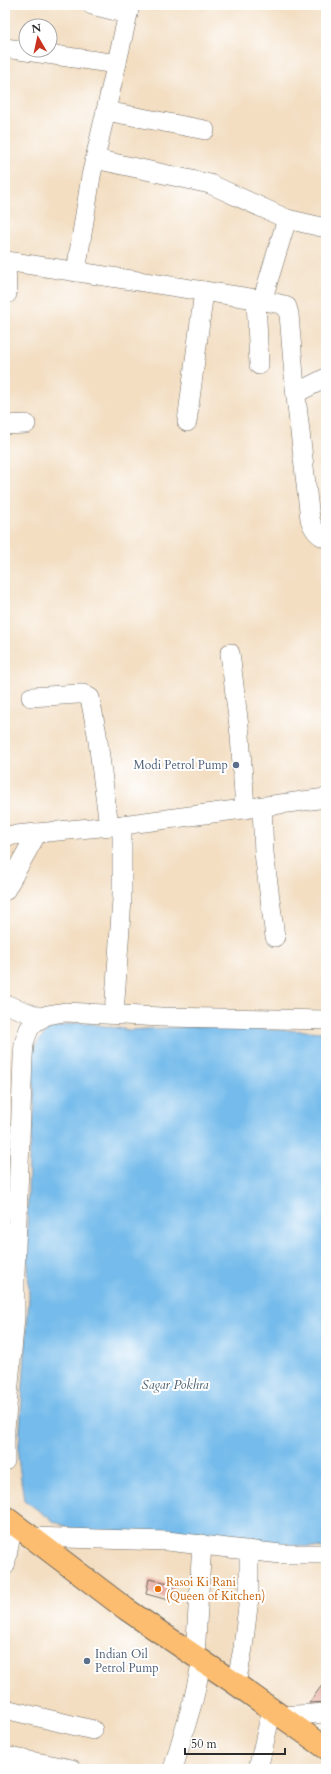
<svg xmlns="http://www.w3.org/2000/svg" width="331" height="1774" viewBox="0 0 331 1774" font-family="Cardo,serif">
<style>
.water{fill:#74bbeb;stroke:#50738b}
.building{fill:#df9182}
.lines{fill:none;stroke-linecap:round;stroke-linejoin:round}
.minor-casing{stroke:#716a60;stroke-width:20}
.highway-casing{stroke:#716a60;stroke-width:24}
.minor{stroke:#fff;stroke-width:19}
.highway{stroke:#fcbd6f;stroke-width:22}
.service-dot{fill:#5c6f8a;stroke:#fff;stroke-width:1.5}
.food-dot{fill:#e8710a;stroke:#fff;stroke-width:1.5}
.labels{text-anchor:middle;stroke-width:4;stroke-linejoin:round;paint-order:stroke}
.service-label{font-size:12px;fill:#4e5e75;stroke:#fff;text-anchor:end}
.food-label{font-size:12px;fill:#c56008;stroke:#fff;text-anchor:start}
.water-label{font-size:13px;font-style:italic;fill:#455d6e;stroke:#fff}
</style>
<rect width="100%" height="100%" fill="#fff"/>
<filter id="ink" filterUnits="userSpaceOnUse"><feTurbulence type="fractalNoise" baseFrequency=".025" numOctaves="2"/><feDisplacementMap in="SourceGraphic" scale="8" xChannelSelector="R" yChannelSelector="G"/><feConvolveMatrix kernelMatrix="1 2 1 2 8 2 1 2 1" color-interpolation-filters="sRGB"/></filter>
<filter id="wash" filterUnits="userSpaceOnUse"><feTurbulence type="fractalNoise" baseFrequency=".012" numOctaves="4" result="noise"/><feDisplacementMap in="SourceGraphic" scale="16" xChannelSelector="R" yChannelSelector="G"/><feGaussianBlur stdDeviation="0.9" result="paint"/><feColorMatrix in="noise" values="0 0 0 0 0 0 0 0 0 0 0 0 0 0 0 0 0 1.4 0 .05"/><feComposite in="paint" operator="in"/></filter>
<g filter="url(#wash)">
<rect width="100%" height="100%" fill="#f3dec2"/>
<polygon class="water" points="80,1022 129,1030 196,1026 326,1032 326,1548 78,1532 53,1521 24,1500 18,1458 29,1297 27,1229 29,1159 35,1102 30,1051 49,1029"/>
<g id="blocks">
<g class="building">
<polygon points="149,1579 174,1584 172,1601 146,1594"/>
<polygon points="326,1680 326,1702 309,1703"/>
</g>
</g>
</g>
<g filter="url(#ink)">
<use href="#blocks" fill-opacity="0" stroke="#716a60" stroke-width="1"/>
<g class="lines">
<defs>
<g id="minor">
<polyline points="92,5 128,14"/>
<polyline points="5,48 117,64"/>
<polyline points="106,111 205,130"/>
<polyline points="95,159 210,184 287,219 262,301"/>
<polyline points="287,219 326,228"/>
<polyline points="76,272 91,176 130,5"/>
<path d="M5 294H7L6 261 256 299 280 304 287 307 289 314 295 388 310 519C313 529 317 535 326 538"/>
<polyline points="256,299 259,365"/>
<polyline points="296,393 326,378"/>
<polyline points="187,422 204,291"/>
<polyline points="5,425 26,424"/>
<polyline points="230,653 240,735 245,809"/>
<polyline points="31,697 78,694 83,694 90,698 97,734 109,826"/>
<polyline points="262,806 264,853 275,937"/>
<polyline points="5,836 122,825 326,798"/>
<polyline points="5,891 37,833"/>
<polyline points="5,1004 42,1018"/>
<polyline points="114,1014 122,899 122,825"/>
<polyline points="5,1461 5,1429 15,1317 15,1274 23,1058 24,1043 29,1029 35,1022 47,1015 65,1012 161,1017 326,1020"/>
<polyline points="31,1537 167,1541 281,1554 326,1554"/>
<polyline points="5,1566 13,1524"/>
<polyline points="195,1656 202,1544"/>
<polyline points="236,1684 243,1648 249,1598 249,1550"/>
<polyline points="5,1709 93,1730"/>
<polyline points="281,1716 326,1713"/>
<polyline points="5,1756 72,1769"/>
<polyline points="173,1769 194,1697 202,1660"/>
<polyline points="258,1769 272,1709"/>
</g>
<polyline id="highway" points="5,1517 126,1609 236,1684 326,1748"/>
</defs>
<use href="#minor" class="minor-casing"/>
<use href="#highway" class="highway-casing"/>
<use href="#minor" class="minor"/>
<use href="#highway" class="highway"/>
</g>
</g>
<g class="service-dot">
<circle cx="236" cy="765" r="4"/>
<circle cx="87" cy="1661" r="4"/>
</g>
<circle class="food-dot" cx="158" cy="1589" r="4"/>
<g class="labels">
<g class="service-label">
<text x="228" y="769">Modi Petrol Pump</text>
<text x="95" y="1658" text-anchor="start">Indian Oil<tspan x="95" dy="14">Petrol Pump</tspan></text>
</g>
<g class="food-label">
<text x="166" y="1586">Rasoi Ki Rani<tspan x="166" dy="14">(Queen of Kitchen)</tspan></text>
</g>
<g class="water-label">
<text x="175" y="1389">Sagar Pokhra</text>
</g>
</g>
<rect width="331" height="1774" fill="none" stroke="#fff" stroke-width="20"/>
<g transform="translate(38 38) rotate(351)"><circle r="19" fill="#ffffff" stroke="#aaaaaa"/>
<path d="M0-3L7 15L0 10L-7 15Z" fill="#c8321e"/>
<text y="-6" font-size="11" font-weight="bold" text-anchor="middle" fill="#2b2b2b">N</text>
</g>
<path d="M185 1748v6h100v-6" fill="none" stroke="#2b2b2b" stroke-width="2"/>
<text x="191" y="1748" font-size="12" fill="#2b2b2b" stroke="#ffffff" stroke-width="3" paint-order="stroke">50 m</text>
</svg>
